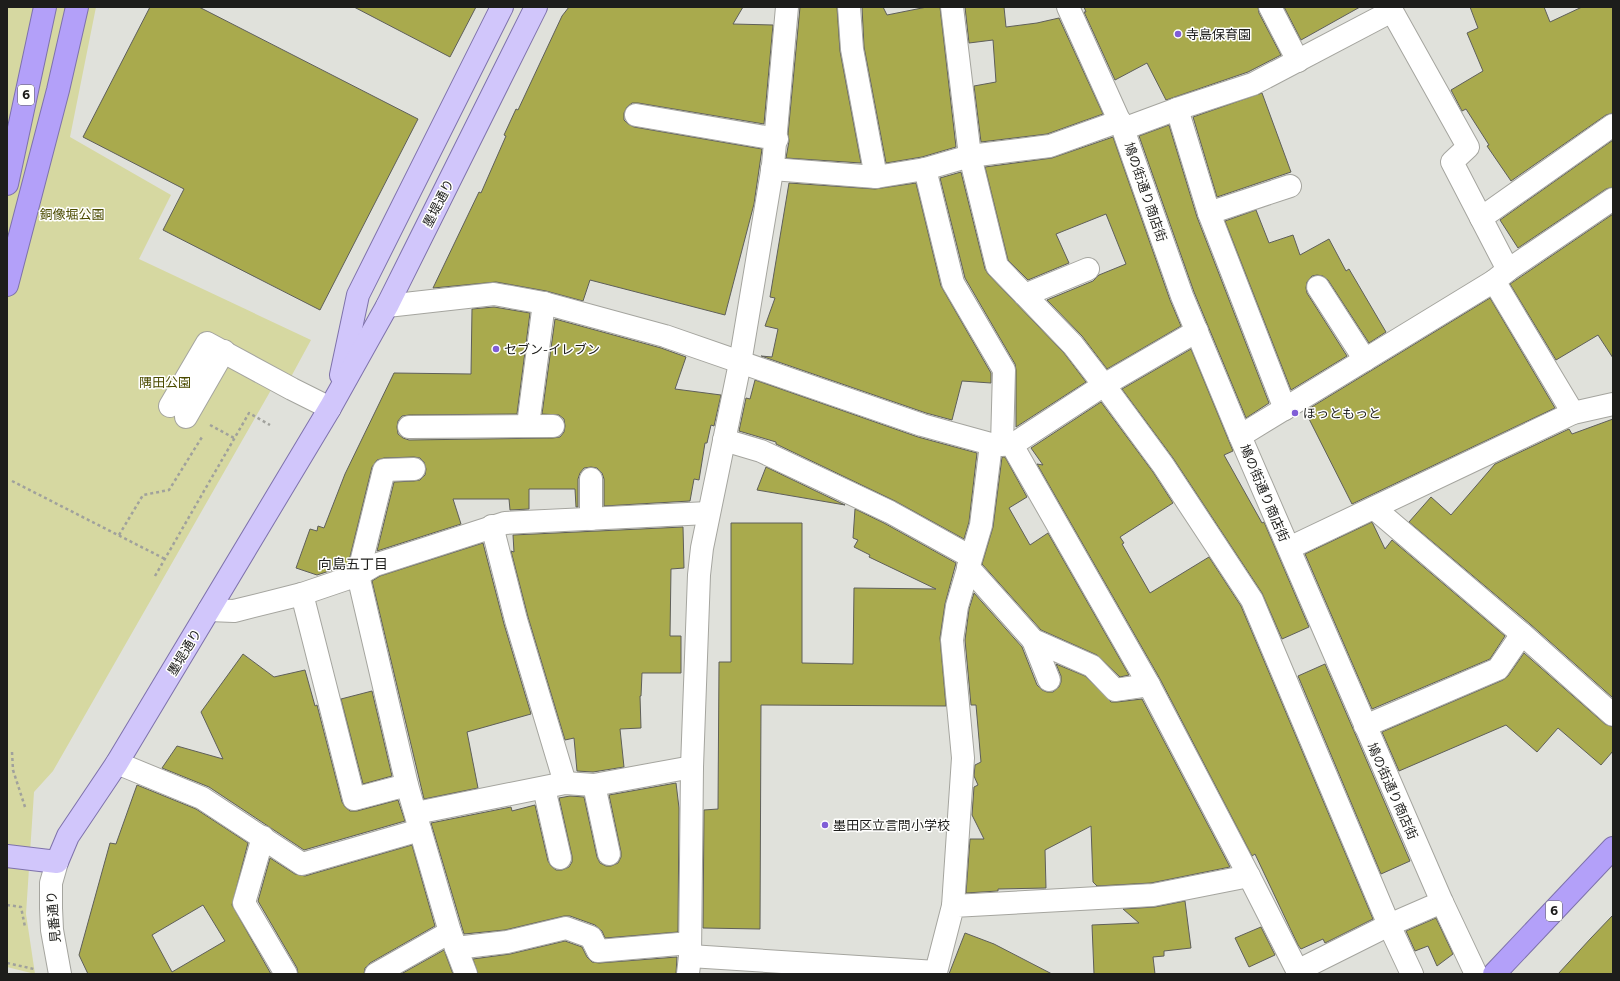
<svg xmlns="http://www.w3.org/2000/svg" width="1620" height="981" viewBox="0 0 1620 981" font-family="Montserrat,'Noto Sans JP',sans-serif">
<style>
.green{fill:#d6d8a1}
.building{fill:#a9aa4d;stroke:#5f5f5a;fill-rule:evenodd}
.lines{fill:none;stroke-linecap:round;stroke-linejoin:round}
.minor-casing{stroke:#a5a59f;stroke-width:24}
.major-casing{stroke:#7e72ab;stroke-width:24}
.highway-casing{stroke:#7e72ab;stroke-width:24}
.path{stroke:#a0a19c;stroke-width:2.5;stroke-dasharray:3 3;stroke-linecap:butt}
.minor{stroke:#fff;stroke-width:22}
.major{stroke:#d1c6fb;stroke-width:22}
.highway{stroke:#b3a0f9;stroke-width:22}
.poi-dot{fill:#805dd7;stroke:#fffffe;stroke-width:1.5}
.labels{text-anchor:middle;stroke-width:3;stroke-linejoin:round;paint-order:stroke}
.shield{fill:#fffffe;stroke:#61615f;stroke-width:1}
.shield-label{font-size:12px;font-weight:bold;fill:#1d1d1b}
.poi-label{font-size:13px;fill:#1d1d1b;stroke:#fffffe;text-anchor:start}
.street-label{font-size:13px;fill:#1d1d1b;stroke:#fffffe}
.park-label{font-size:13px;fill:#4b4b00;stroke:#fffffe}
.neighbourhood-label{font-size:14px;fill:#1d1d1b;stroke:#fffffe}
</style>
<rect width="100%" height="100%" fill="#e0e1db"/>
<polygon class="green" points="7,7 96,7 70,137 171,195 139,259 311,340 292,375 271,390 53,771 34,792 26,914 35,974 7,967"/>
<g class="building">
<polygon points="150,7 199,7 418,119 320,310 163,230 184,189 83,137"/>
<polygon points="354,7 476,7 450,57"/>
<polygon points="569,7 743,7 733,24 773,25 764,124 638,103 632,103 627,107 624,113 624,120 628,124 634,127 762,149 754,204 725,315 590,280 583,301 546,291 496,282 433,288 479,192 481,193 506,136 504,135 516,109 518,110 562,16"/>
<polygon points="800,7 837,7 840,51 861,163 786,158 789,141 788,134"/>
<polygon points="862,7 883,7 887,15 927,7 940,7 956,147 922,157 886,163 864,47"/>
<polygon points="965,7 1004,7 1006,27 1037,23 1059,18 1103,114 1047,134 981,142 974,86 996,82 993,40 969,43"/>
<polygon points="1084,7 1258,7 1259,13 1281,55 1248,72 1166,100 1147,63 1115,80 1084,12 1086,12"/>
<polygon points="1284,7 1360,7 1301,40"/>
<polygon points="1470,7 1544,7 1550,22 1582,7 1613,7 1613,113 1606,115 1511,181 1487,146 1489,145 1466,109 1462,111 1451,90 1483,71 1467,33 1478,28"/>
<polygon points="1262,93 1291,172 1217,197 1193,117"/>
<polygon points="1169,125 1197,217 1269,403 1246,418 1194,292 1139,136"/>
<polygon points="1113,137 1170,300 1181,326 1107,369 1082,336 1047,300 1093,281 1099,275 1126,264 1106,214 1056,234 1069,263 1028,280 1008,260 985,167 1052,158"/>
<polygon points="1613,140 1613,187 1606,189 1518,248 1500,220"/>
<polygon points="961,172 985,269 988,274 1064,353 1086,382 1016,427 1016,370 1015,364 965,278 940,178"/>
<polygon points="789,183 875,189 916,183 941,286 991,373 991,383 962,381 952,420 926,413 761,356 772,357 778,329 765,326 775,298 770,297"/>
<polygon points="1256,210 1269,243 1293,235 1300,255 1329,239 1346,271 1349,269 1386,332 1369,343 1328,280 1323,276 1317,275 1312,276 1307,282 1306,288 1307,293 1347,356 1291,390 1225,221"/>
<polygon points="1613,214 1613,358 1598,335 1556,360 1510,284"/>
<polygon points="1490,298 1555,408 1352,504 1305,411"/>
<polygon points="494,307 530,313 517,414 409,415 402,416 398,421 397,427 398,434 403,438 409,440 553,438 560,437 564,432 565,426 564,419 559,415 542,414 555,319 661,348 686,357 675,389 721,395 714,426 711,425 707,443 705,443 699,480 694,479 690,501 604,506 604,479 602,473 597,468 591,467 584,468 580,473 578,479 578,507 576,507 575,489 529,489 529,509 510,510 509,499 453,499 461,524 377,551 394,482 414,481 420,480 425,475 426,469 424,462 420,458 414,457 384,458 377,460 372,467 348,565 317,575 296,568 310,529 317,531 318,526 324,528 345,474 394,373 471,374 472,309"/>
<polygon points="1191,349 1233,451 1224,455 1262,523 1264,522 1309,627 1282,639 1262,593 1173,458 1122,389"/>
<polygon points="755,380 918,437 977,453 969,522 964,539 895,501 776,444 776,442 739,431 746,398 750,399"/>
<polygon points="1101,402 1153,472 1173,503 1120,537 1124,543 1122,544 1150,593 1209,557 1241,606 1373,919 1325,943 1323,939 1301,949 1298,945 1255,854 1252,856 1160,679 1037,464 1043,465 1031,448"/>
<polygon points="1613,419 1613,698 1530,624 1409,522 1431,497 1451,515 1495,464 1569,429 1572,434"/>
<polygon points="1002,457 1005,457 1027,497 1009,508 1030,545 1048,533 1129,675 1120,677 1097,655 1041,630 982,564 993,527"/>
<polygon points="766,467 845,505 757,490"/>
<polygon points="855,509 884,523 956,563 945,604 940,638 946,706 761,705 760,929 703,928 704,810 718,809 719,662 731,662 731,523 802,523 802,663 853,664 854,588 936,589 869,557 870,555 854,547 858,540 853,538"/>
<polygon points="1372,522 1385,549 1392,540 1505,636 1490,659 1372,709 1305,554"/>
<polygon points="683,527 684,568 671,569 670,636 681,636 681,673 642,673 641,696 640,696 641,728 620,729 624,767 593,772 577,771 574,738 565,740 528,617 511,551 514,552 513,535"/>
<polygon points="483,543 504,624 531,714 467,732 478,788 424,799 372,581 380,576"/>
<polygon points="974,593 1022,647 1037,685 1042,690 1047,692 1053,692 1059,687 1061,682 1061,676 1056,664 1085,676 1111,702 1117,702 1142,699 1230,867 1151,883 1097,886 1093,882 1091,826 1045,850 1046,888 998,889 998,891 966,893 970,839 984,839 972,815 974,787 978,785 974,776 975,765 981,762 976,705 971,705 965,640 969,609"/>
<polygon points="1524,653 1605,724 1613,727 1613,751 1601,765 1558,728 1537,752 1506,725 1399,771 1382,732 1503,680 1508,676"/>
<polygon points="243,654 274,677 305,670 315,706 317,705 342,802 345,807 350,811 357,811 398,800 405,821 304,850 209,787 162,768 177,746 223,759 201,712"/>
<polygon points="1325,664 1410,861 1381,874 1298,676"/>
<polygon points="372,691 392,776 363,784 341,699"/>
<polygon points="676,783 679,808 678,932 605,938 602,931 595,925 570,916 564,916 505,930 464,934 431,823 511,807 512,811 535,805 548,861 551,866 556,870 562,870 569,867 572,862 572,856 559,798 570,796 584,797 597,857 600,863 606,866 611,866 618,863 621,857 621,852 609,795"/>
<path d="M137 785 196 809 248 843 232 905 271 974H88L79 955 110 843 116 844ZM203 905 225 941 172 972 152 935Z"/>
<polygon points="412,845 435,926 370,963 365,968 364,974 298,974 297,968 258,901 270,858 295,874 305,876"/>
<polygon points="1185,901 1191,948 1164,951 1164,956 1153,957 1155,974 1094,974 1092,925 1139,923 1123,909 1155,907"/>
<polygon points="1613,915 1613,974 1558,974 1591,938"/>
<polygon points="1436,918 1453,954 1437,966 1428,946 1415,951 1406,931"/>
<polygon points="1261,927 1275,955 1249,967 1235,938"/>
<polygon points="965,933 994,944 1052,974 949,974"/>
<polygon points="565,941 582,947 587,957 592,962 599,963 677,957 676,974 478,974 473,959 510,954"/>
<polygon points="444,950 453,974 401,974"/>
</g>
<g class="lines">
<defs>
<g id="minor">
<polyline points="849,7 852,49 876,177"/>
<polyline points="952,7 970,156 997,266 1073,345 1104,385 1163,465 1252,600 1389,925 1412,974"/>
<polyline points="1068,7 1123,129 1182,296 1240,436 1442,902 1476,974"/>
<polyline points="1270,7 1298,61"/>
<polyline points="1177,109 1209,213 1285,409"/>
<polyline points="636,115 777,139"/>
<polyline points="1123,129 1177,109 1253,84 1392,11 1468,147 1452,162 1508,270 1494,281"/>
<polyline points="772,169 876,177 925,169 970,156 1050,146 1120,121"/>
<polyline points="925,169 953,283 1004,370 1002,445"/>
<polyline points="1209,213 1290,186"/>
<polyline points="1481,218 1613,125"/>
<polyline points="1508,270 1613,199"/>
<polyline points="1318,287 1365,360"/>
<polyline points="1025,295 1088,269"/>
<polyline points="387,306 494,294 544,303 665,336 922,425 991,444 1012,445 1149,685 1249,876 1299,974"/>
<polyline points="170,406 207,343 292,389 330,408"/>
<polyline points="186,417 224,351"/>
<polyline points="528,425 544,303"/>
<polyline points="409,427 553,426"/>
<polyline points="1240,436 1494,281 1573,413"/>
<polyline points="724,440 761,451 890,512 971,557"/>
<polyline points="1012,445 1104,385 1197,331"/>
<polyline points="414,469 384,470 358,575 407,785 450,932 466,974"/>
<polyline points="591,479 591,519"/>
<polyline points="1374,508 1522,634 1613,715"/>
<polyline points="492,526 516,620 565,783"/>
<polyline points="1289,548 1573,413 1613,404"/>
<polyline points="968,567 1033,640 1092,666 1115,690 1149,685"/>
<polyline points="302,594 354,799 407,785"/>
<polyline points="209,610 234,611 302,594 358,575 375,565 505,523 708,513"/>
<polyline points="1033,640 1049,680"/>
<polyline points="1365,726 1498,669 1522,634"/>
<polyline points="117,763 202,798 302,864 420,830"/>
<polyline points="594,785 609,854"/>
<polyline points="544,788 560,858"/>
<polyline points="416,813 565,783 594,785 692,767"/>
<polyline points="263,837 244,903 286,974"/>
<polyline points="57,862 51,883 51,908 52,930 60,974"/>
<polyline points="953,906 963,758 952,640 957,606 981,525 991,444"/>
<polyline points="456,948 507,942 566,928 591,937 598,951 690,943"/>
<polyline points="690,956 936,972 953,906 1153,895 1249,876"/>
<polyline points="1297,971 1389,925 1442,902"/>
<polyline points="376,974 450,932"/>
<polyline points="688,974 690,956 692,767 699,575 702,548 740,363 773,165 787,7"/>
</g>
<g id="major">
<polyline points="341,375 358,295 502,7"/>
<polyline points="7,856 57,862 68,836 117,763 330,408 387,306 536,7"/>
</g>
<g id="highway">
<polyline points="7,184 45,7"/>
<polyline points="7,285 58,90 77,7"/>
<polyline points="1494,974 1613,848"/>
</g>
</defs>
<use href="#minor" class="minor-casing"/>
<use href="#major" class="major-casing"/>
<use href="#highway" class="highway-casing"/>
<g class="path">
<polyline points="210,425 234,438"/>
<polyline points="12,481 165,559"/>
<polyline points="119,535 143,495 169,490 202,437"/>
<polyline points="155,576 249,413 270,425"/>
<polyline points="12,752 13,770 25,807"/>
<polyline points="7,905 21,907 25,927"/>
<polyline points="7,963 34,969"/>
</g>
<use href="#minor" class="minor"/>
<use href="#major" class="major"/>
<use href="#highway" class="highway"/>
</g>
<g class="poi-dot">
<circle cx="1178" cy="34" r="4"/>
<circle cx="496" cy="349" r="4"/>
<circle cx="1295" cy="413" r="4"/>
<circle cx="825" cy="825" r="4"/>
</g>
<g class="labels">
<g class="shield">
<rect x="18" y="85" width="16" height="20" rx="3"/>
<rect x="1546" y="901" width="16" height="20" rx="3"/>
</g>
<g class="shield-label">
<text x="26" y="99">6</text>
<text x="1554" y="915">6</text>
</g>
<g class="poi-label">
<text x="1186" y="39">寺島保育園</text>
<text x="504" y="354">セブン-イレブン</text>
<text x="1303" y="418">ほっともっと</text>
<text x="833" y="830">墨田区立言問小学校</text>
</g>
<g class="street-label">
<text transform="translate(1146 192) rotate(71)" y="5">鳩の街通り商店街</text>
<text transform="translate(438 203) rotate(-63)" y="5">墨堤通り</text>
<text transform="translate(1265 493) rotate(67)" y="5">鳩の街通り商店街</text>
<text transform="translate(184 652) rotate(-59)" y="5">墨堤通り</text>
<text transform="translate(1393 791) rotate(66)" y="5">鳩の街通り商店街</text>
<text transform="translate(53 917) rotate(-95)" y="5">見番通り</text>
</g>
<g class="park-label">
<text x="72" y="219">銅像堀公園</text>
<text x="165" y="387">隅田公園</text>
</g>
<g class="neighbourhood-label">
<text x="353" y="569">向島五丁目</text>
</g>
</g>
<rect width="1620" height="981" fill="none" stroke="#1d1d1b" stroke-width="16"/>
</svg>
